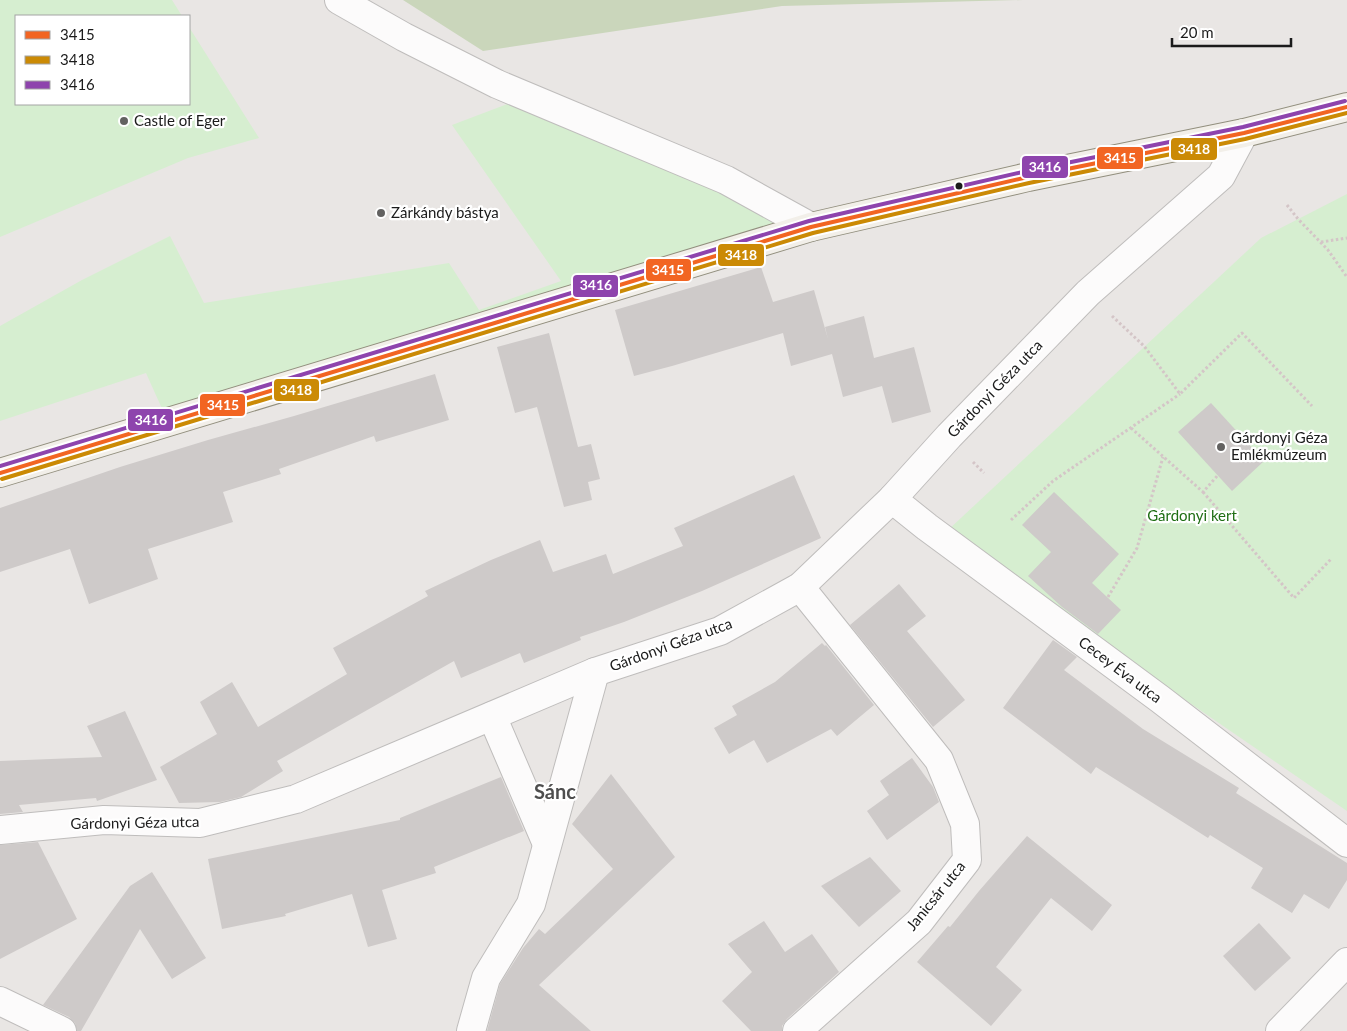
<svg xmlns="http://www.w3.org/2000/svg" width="1347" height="1031" viewBox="0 0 1347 1031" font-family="Lato,sans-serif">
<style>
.forest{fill:#cad6bb}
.park{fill:#d6eed0}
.building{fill:#cecac9}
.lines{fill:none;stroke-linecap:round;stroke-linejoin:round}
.street-casing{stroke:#bfbdbc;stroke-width:30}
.secondary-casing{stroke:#928f7e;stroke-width:30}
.path{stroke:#d4c5c7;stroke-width:3;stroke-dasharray:2.5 2.5;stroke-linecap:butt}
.street{stroke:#fcfbfb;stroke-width:28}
.secondary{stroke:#f2efe9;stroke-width:28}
.bus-1-casing{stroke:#fff;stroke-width:8}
.bus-2-casing{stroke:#fff;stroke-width:8}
.bus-3-casing{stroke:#fff;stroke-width:8}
.bus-1{stroke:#f26522;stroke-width:4}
.bus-2{stroke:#cb8a05;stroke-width:4}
.bus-3{stroke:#8e44ad;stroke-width:4}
.poi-dot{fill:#636261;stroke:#fff;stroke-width:2}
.bus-dot{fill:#1b1b1b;stroke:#fff;stroke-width:2}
.labels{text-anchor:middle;stroke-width:4.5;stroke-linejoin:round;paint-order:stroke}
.poi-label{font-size:15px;fill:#1b1b1b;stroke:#fff;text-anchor:start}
.street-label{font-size:15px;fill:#1b1b1b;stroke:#fff}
.park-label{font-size:15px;fill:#1f6e14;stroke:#fff}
.district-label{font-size:20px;font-weight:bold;fill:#4e4e4e;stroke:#fff}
.line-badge{stroke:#fff;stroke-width:2}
.badge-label{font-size:14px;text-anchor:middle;font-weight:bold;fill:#fff}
</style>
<rect width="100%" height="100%" fill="#e9e6e4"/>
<polygon class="forest" points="403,0 1023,0 782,6 483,51"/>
<g class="park">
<polygon points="0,0 172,0 182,16 16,16 16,104 189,104 189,27 259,138 188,158 0,237"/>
<polygon points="526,97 811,227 168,422 146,373 0,421 0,326 82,280 170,236 204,303 449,263 479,310 561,281 452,125"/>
<polygon points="1347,194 1347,811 1095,638 947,531 1261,238"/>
</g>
<g class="building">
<polygon points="761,267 773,302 814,290 828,339 825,327 864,316 874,358 914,347 931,412 892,423 882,386 843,397 832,354 791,366 783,333 672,366 634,376 615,310"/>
<polygon points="549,333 578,447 591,444 600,479 588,482 592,500 564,507 537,407 515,413 497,347"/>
<polygon points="435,374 449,420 376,442 374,436 279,469 281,474 223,492 233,522 148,549 158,579 89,604 70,549 0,572 0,508 120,467 208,440 294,416"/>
<polygon points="1211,403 1264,461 1232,491 1178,432"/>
<polygon points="794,475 821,538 702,591 624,622 580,637 581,640 524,663 520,653 461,678 454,661 277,761 283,771 241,797 220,802 179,803 160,767 217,734 200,702 232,682 258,727 347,674 333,648 428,596 425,591 491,560 540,540 553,572 606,554 613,574 683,546 674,528"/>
<polygon points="1054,492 1119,554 1092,583 1121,610 1098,634 1062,607 1028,576 1051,552 1022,525"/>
<polygon points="899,584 926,616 907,631 965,700 933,727 850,625"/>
<polygon points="1053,640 1077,657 1064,670 1143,729 1239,788 1236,793 1347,863 1347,880 1329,909 1304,894 1292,913 1251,888 1263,868 1210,835 1208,838 1096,767 1091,774 1003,708"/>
<polygon points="822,643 825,646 826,645 874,705 837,736 831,729 767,763 754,740 729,754 714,728 737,715 732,706 775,682"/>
<polygon points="125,711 157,780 97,801 96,798 19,805 23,812 0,814 0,761 102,757 87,726"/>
<polygon points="912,758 933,787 939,802 887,840 867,811 889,795 880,781"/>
<polygon points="611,774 675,857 539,985 591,1031 487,1031 500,984 523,948 539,929 545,934 613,869 572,824"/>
<polygon points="501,777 524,831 434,867 436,873 382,890 397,939 368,947 352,894 285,914 286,916 222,929 208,859 400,820 400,818"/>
<polygon points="1027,836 1112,905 1092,931 1051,898 996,967 1022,990 991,1026 917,962 948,926 950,927 979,891"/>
<polygon points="38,842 77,919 0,959 0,845"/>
<polygon points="870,857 901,891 859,927 821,886"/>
<polygon points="152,872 206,958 172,979 140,929 81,1031 77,1031 75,1023 69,1017 43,1005 130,886"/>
<polygon points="764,921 785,952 812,934 839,972 787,1019 782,1026 782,1031 751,1031 722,1001 752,972 728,944"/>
<polygon points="1259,923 1291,958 1255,991 1223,956"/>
</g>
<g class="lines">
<defs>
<g id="street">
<polyline points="339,0 404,37 497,84 726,180 811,227"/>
<polyline points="892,499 927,527 1160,699 1347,843"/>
<polyline points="492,716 547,844"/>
<polyline points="0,830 104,820 200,823 296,799 595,672 720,631 800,587 892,499 949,436 1088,293 1221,176 1244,133"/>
<polyline points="0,1001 62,1031"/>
<polyline points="471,1031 486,978 531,904 595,672"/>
<polyline points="797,1031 919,922 967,860 965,824 939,760 800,587"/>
<polyline points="1280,1031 1347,962"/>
</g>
<polyline id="secondary" points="0,473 811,227 1028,177 1244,133 1347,107"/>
</defs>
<use href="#street" class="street-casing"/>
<use href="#secondary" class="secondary-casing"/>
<g class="path">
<polyline points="1287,205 1298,219 1328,250 1347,277"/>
<polyline points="1321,242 1347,238"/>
<polyline points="1112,316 1144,346 1180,394 1242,333 1312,406"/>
<polyline points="1131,428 1203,492 1218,475"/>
<polyline points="973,462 984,473"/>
<polyline points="1203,492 1294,598 1332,558"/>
<polyline points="1011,520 1053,481 1180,394"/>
<polyline points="1108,597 1137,548 1163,457"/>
</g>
<use href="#street" class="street"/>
<use href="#secondary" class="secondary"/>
<defs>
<polyline id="bus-1" points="0,473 811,227 1028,177 1244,133 1347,107"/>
<polyline id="bus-2" points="2,479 813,233 1029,183 1245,139 1347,113"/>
<polyline id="bus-3" points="0,466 809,221 1027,171 1243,127 1345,101"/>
</defs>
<use href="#bus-1" class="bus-1-casing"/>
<use href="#bus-2" class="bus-2-casing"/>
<use href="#bus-3" class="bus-3-casing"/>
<use href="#bus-1" class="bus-1"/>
<use href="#bus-2" class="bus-2"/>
<use href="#bus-3" class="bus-3"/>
</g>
<g class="poi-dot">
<circle cx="124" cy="121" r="5"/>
<circle cx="381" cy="213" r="5"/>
<circle cx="1221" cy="447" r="5"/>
</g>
<circle class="bus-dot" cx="959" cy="186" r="4.5"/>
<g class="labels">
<g class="poi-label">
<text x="134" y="126">Castle of Eger</text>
<text x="391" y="218">Zárkándy bástya</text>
<text x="1231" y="443">Gárdonyi Géza<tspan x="1231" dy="17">Emlékmúzeum</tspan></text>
</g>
<g class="street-label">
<text transform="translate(995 389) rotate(-46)" y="5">Gárdonyi Géza utca</text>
<text transform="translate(671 645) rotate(-20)" y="5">Gárdonyi Géza utca</text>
<text transform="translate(1120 670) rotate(37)" y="5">Cecey Éva utca</text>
<text transform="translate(135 823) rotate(-1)" y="5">Gárdonyi Géza utca</text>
<text transform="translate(936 896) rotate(-51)" y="5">Janicsár utca</text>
</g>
<g class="park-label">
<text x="1192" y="521">Gárdonyi kert</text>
</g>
<g class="district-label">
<text x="555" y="799">Sánc</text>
</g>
</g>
<g class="line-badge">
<rect x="1170" y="137" width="48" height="24" rx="5" fill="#cb8a05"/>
<rect x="1096" y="146" width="48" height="24" rx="5" fill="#f26522"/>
<rect x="1021" y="155" width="48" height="24" rx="5" fill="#8e44ad"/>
<rect x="717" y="243" width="48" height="24" rx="5" fill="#cb8a05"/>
<rect x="645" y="258" width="47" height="24" rx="5" fill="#f26522"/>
<rect x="572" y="274" width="47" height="24" rx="5" fill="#8e44ad"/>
<rect x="273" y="378" width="47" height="24" rx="5" fill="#cb8a05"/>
<rect x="199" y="393" width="47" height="24" rx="5" fill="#f26522"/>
<rect x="127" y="408" width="47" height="24" rx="5" fill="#8e44ad"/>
</g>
<g class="badge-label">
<text x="1194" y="154">3418</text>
<text x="1120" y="163">3415</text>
<text x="1045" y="172">3416</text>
<text x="741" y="260">3418</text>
<text x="668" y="275">3415</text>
<text x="596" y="290">3416</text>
<text x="296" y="395">3418</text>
<text x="223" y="410">3415</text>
<text x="151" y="425">3416</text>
</g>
<rect x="15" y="15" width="175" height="90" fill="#ffffff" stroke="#a4a4a4"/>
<rect x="25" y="31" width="25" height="8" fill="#f26522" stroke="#a4a4a4"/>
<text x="60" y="40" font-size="15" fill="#1b1b1b">3415</text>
<rect x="25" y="56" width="25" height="8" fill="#cb8a05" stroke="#a4a4a4"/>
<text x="60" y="65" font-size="15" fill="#1b1b1b">3418</text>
<rect x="25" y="81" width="25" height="8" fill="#8e44ad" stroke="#a4a4a4"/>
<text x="60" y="90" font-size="15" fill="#1b1b1b">3416</text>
<path d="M1172 38v8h119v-8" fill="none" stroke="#1b1b1b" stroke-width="2.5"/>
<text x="1180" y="38" font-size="15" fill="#1b1b1b" stroke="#ffffff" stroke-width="4" paint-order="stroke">20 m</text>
</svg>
